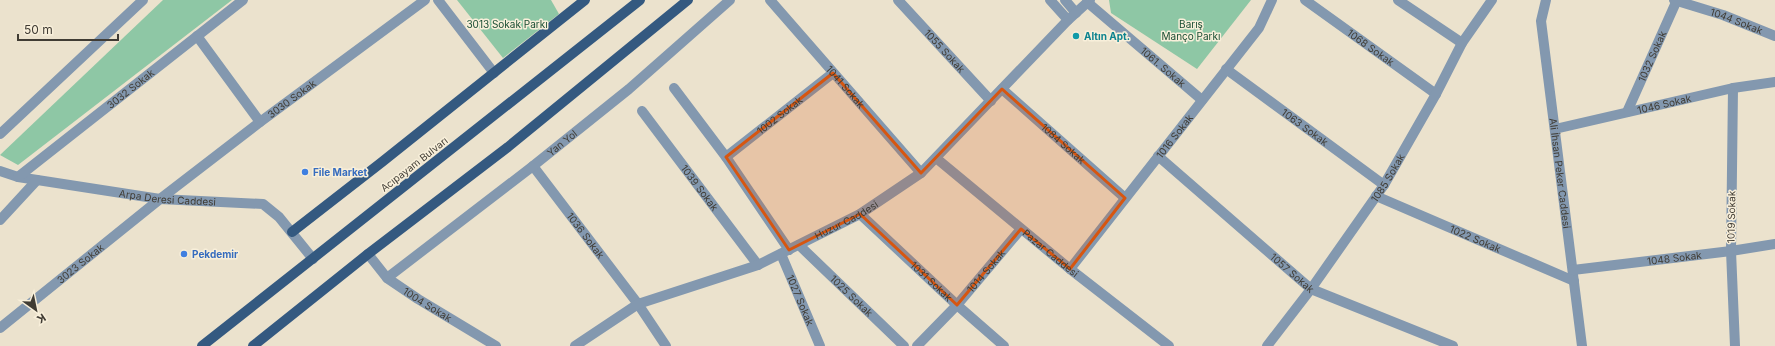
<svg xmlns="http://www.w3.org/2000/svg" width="1775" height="346" viewBox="0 0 1775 346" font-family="Inter,sans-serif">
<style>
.green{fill:#8ec7a5}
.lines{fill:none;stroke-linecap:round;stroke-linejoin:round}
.minor{stroke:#8398af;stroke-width:10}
.major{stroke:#345980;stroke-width:10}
.marked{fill:#d75610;fill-opacity:0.2;stroke:#d75610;stroke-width:3;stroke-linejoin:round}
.culture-dot{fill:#0f9aa8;stroke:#f8efda;stroke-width:1.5}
.shop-dot{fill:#3f7fe0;stroke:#f8efda;stroke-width:1.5}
.labels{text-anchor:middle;stroke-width:3;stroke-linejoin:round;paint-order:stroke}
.street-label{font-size:10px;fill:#403c34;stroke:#f8efda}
.park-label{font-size:10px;fill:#184d32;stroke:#f8efda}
.culture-label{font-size:10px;font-weight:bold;fill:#0d838f;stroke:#f8efda;text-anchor:start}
.shop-label{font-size:10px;font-weight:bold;fill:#366cbe;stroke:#f8efda;text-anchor:start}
</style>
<rect width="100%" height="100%" fill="#ebe2cd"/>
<g class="green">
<polygon points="163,0 232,0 18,165 0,155"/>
<polygon points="457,0 551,0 559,14 503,58"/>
<polygon points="1109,0 1251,0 1197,69 1111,13"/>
</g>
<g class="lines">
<g class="minor">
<polyline points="438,0 494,73"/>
<path id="s1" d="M770 0 921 173"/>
<path id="s2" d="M898 0 991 101"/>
<polyline points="1050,0 1068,20"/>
<polyline points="1065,0 1076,13"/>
<path id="s3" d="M1305 0 1436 94"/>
<polyline points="1398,0 1462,43"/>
<path id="s4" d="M1546 0 1541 21 1582 346"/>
<path id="s5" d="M1674 0 1723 15 1775 36"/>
<path id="s6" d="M1087 2 1202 100"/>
<polyline points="197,36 260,122"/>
<path id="s7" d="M1226 69 1384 185"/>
<polyline points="674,88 726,157 789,250"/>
<polyline points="1733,88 1731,251 1735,346"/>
<path id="s8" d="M1002 89 1125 198"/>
<path id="s9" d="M642 111 758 265"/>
<path id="s10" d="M1627 112 1677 0"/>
<path id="s11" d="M1555 129 1733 88 1775 82"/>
<polyline points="0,134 143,0"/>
<path id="s12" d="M1158 156 1311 289 1453 346"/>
<path id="s13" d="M726 157 833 73"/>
<path id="s14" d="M936 158 1070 269 1169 346"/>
<path id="s15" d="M533 166 638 304 666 346"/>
<path id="s16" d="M0 171 18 177 160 199 263 204 279 217 313 259"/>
<path id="s17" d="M18 177 243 0"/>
<path id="s18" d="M1376 196 1574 281"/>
<path id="s19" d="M860 214 957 305 1004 346"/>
<polyline points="0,220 37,180"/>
<path id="s20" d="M799 245 904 346"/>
<path id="s21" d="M368 254 387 278 418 299 496 346"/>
<path id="s22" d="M781 254 820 346"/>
<path id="s23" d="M1070 269 1259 28 1272 0"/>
<path id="s24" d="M1573 270 1731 251 1775 244"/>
<path id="s25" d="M387 278 533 166 629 89 730 0"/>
<path id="s26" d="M0 328 160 199 260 122 425 0"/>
<path id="s27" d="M575 346 638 304 758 265 860 214 921 173 1068 20 1090 0"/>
<path id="s28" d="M917 346 957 305 1021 229"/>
<path id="s29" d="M1267 346 1311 289 1384 185 1436 94 1462 43 1492 0"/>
</g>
<g class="major">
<polyline points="292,232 382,162 585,0"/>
<polyline points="202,346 640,0"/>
<polyline points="253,346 368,254 508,147 688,0"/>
</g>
</g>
<path class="marked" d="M833 73 921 173 1002 89 1125 198 1070 269 1021 229 957 305 860 214 789 250 726 157Z"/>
<circle class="culture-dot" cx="1076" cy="36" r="4"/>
<g class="shop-dot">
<circle cx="305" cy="172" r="4"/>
<circle cx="184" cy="254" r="4"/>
</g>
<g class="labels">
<g class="street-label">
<text dy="4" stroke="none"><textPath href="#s5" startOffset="66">1044 Sokak</textPath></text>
<text dy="4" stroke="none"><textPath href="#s3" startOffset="81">1068 Sokak</textPath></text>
<text dy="4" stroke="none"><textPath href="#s2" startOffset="69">1055 Sokak</textPath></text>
<text dy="4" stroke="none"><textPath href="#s10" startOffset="61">1032 Sokak</textPath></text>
<text dy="4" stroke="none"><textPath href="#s6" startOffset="100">1061. Sokak</textPath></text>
<text dy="4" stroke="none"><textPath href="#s1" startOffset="115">1041 Sokak</textPath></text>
<text dy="4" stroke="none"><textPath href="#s17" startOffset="143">3032 Sokak</textPath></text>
<text dy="4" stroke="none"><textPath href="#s26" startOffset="371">3030 Sokak</textPath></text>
<text dy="4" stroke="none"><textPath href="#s11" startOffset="112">1046 Sokak</textPath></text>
<text dy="4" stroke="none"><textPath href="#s13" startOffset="68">1002 Sokak</textPath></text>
<text dy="4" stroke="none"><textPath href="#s7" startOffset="98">1063 Sokak</textPath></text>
<text dy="4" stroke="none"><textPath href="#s23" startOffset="169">1016 Sokak</textPath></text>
<text dy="4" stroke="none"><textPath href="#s25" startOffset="221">Yan Yol</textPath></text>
<text dy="4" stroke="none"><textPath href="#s8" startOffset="82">1084 Sokak</textPath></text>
<text transform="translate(414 164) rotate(-38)" y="4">Acıpayam Bulvarı</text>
<text dy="4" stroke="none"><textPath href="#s4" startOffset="175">Ali İhsan Peker Caddesi</textPath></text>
<text dy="4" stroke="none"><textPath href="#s29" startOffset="207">1085 Sokak</textPath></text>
<text dy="4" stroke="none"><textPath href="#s9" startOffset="96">1039 Sokak</textPath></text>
<text dy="4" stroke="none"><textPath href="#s16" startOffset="170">Arpa Deresi Caddesi</textPath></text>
<text transform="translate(1731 217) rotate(-89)" y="4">1019 Sokak</text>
<text dy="4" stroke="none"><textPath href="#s27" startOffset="301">Huzur Caddesi</textPath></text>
<text dy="4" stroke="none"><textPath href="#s15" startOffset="87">1036 Sokak</textPath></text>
<text dy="4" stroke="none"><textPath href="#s18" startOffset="108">1022 Sokak</textPath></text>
<text dy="4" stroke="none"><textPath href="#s14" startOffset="149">Pazar Caddesi</textPath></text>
<text dy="4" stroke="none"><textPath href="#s24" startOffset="102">1048 Sokak</textPath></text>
<text dy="4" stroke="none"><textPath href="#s26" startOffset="103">3023 Sokak</textPath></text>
<text dy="4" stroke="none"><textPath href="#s28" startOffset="102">1014 Sokak</textPath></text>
<text dy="4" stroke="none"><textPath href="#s12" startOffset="178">1057 Sokak</textPath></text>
<text dy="4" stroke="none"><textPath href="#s19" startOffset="98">1031 Sokak</textPath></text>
<text dy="4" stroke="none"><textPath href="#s20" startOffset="73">1025 Sokak</textPath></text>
<text dy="4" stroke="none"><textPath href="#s22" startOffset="50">1027 Sokak</textPath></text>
<text dy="4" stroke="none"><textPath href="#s21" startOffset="79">1004 Sokak</textPath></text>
</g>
<g class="park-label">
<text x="507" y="28">3013 Sokak Parkı</text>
<text x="1191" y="28">Barış<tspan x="1191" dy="12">Manço Parkı</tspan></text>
</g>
<g class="culture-label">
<text x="1084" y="40">Altın Apt.</text>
</g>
<g class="shop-label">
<text x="313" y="176">File Market</text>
<text x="192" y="258">Pekdemir</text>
</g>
</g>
<g transform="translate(36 310) rotate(147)" stroke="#f8efda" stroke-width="3" paint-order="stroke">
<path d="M0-3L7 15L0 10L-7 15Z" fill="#403c34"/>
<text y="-6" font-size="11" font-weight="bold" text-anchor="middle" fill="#403c34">K</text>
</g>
<path d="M18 34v6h100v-6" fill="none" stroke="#403c34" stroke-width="2"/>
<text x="24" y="34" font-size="12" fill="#403c34" stroke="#f8efda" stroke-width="3" paint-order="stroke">50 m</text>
</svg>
